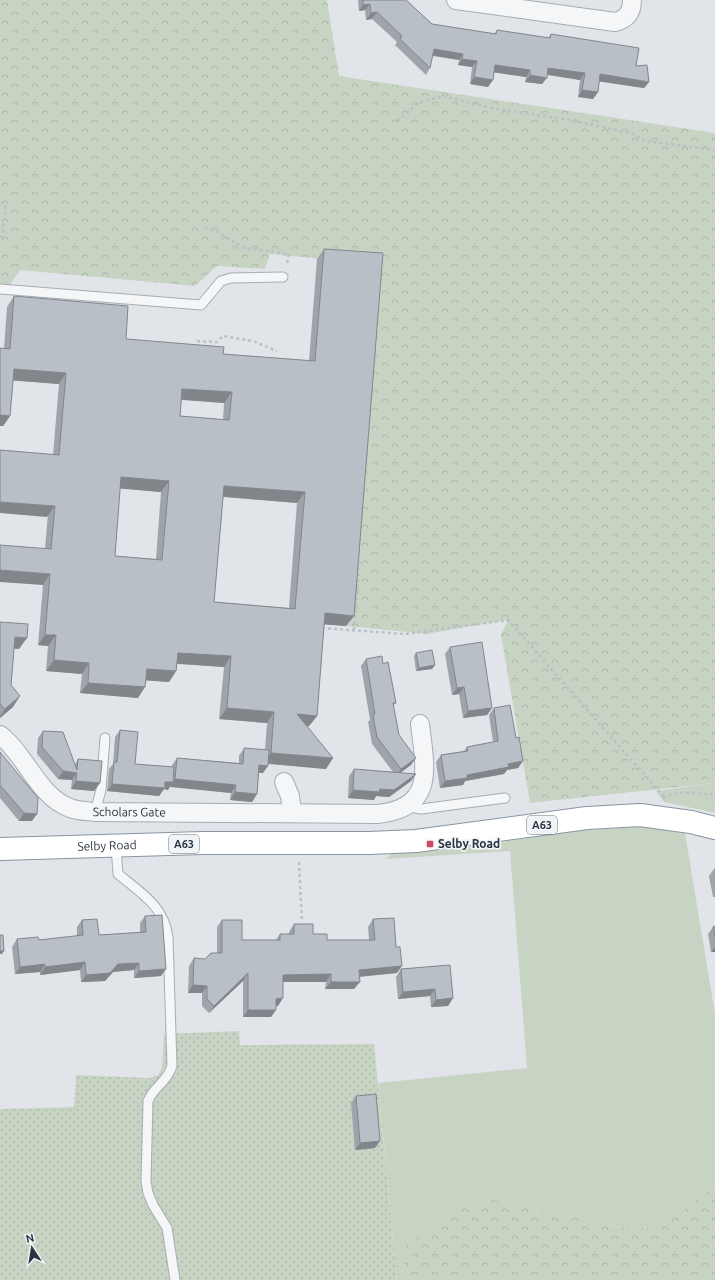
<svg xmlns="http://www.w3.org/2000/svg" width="715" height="1280" viewBox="0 0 715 1280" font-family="Ubuntu,sans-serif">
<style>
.grass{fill:#c8d4c3}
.forest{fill:url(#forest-crowns)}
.garden{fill:url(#garden-dots)}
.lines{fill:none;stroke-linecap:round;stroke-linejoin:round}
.lane-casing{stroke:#a6acb4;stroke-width:11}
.street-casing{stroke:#a6acb4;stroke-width:20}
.highway-casing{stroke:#8994a1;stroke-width:24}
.path{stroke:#bbc0c5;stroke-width:2.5;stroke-dasharray:3 3;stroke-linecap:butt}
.lane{stroke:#f4f6f8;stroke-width:9}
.street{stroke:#f4f6f8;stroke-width:18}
.highway{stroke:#fff;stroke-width:22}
.wall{fill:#9fa4ab;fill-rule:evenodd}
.shaded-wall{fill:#82868b}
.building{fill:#b9bfc7;stroke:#82868b;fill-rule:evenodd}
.poi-dot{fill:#ce4764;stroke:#f1f4f7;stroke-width:1.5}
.labels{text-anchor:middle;stroke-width:3.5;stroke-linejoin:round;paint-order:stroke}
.shield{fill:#f1f4f7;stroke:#666e78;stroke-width:1}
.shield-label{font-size:11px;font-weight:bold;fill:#2a3442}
.street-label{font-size:12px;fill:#2a3442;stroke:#f1f4f7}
.poi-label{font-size:12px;font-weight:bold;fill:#2a3442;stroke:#f1f4f7;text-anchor:start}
</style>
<defs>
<pattern id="forest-crowns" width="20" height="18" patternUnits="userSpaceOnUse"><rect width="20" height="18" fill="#c8d4c3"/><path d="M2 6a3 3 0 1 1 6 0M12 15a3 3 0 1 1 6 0" fill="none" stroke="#acb7a9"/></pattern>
<pattern id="garden-dots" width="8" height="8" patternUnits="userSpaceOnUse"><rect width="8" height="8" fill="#c8d4c3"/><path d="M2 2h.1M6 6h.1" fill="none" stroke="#acb7a9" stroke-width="1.8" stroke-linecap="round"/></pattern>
</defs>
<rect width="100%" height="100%" fill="#e1e5ea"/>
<g class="grass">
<polygon points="715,783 715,813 664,802 656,791"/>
<polygon points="652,826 675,829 685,833 715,1014 715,1185 662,1227 631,1229 494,1200 407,1245 402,1280 397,1280 378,1083 527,1068 510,851 386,859 391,854 455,849 575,831"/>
</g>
<g class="forest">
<polygon points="0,0 327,0 339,76 715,133 715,783 530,803 501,635 507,622 505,620 427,634 346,626 376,264 270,254 265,269 217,266 195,286 20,270 10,285 0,284"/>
<polygon points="715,1185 715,1280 402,1280 407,1245 456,1208 494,1200 631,1229 662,1227"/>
</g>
<polygon class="garden" points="239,1031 240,1045 374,1044 397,1280 0,1280 0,1109 74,1107 76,1075 150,1078 158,1075 162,1068 164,1034"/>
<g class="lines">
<defs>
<g id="lane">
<polyline points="0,289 201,305 221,281 231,278 283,277"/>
<polyline points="406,806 421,809 505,798"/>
<polyline points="95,812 101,790 105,738"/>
<path d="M116 846 118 874C141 893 164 906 168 937L172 1066C166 1084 154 1086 148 1101L146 1181 148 1193 153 1205 167 1228 175 1280"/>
</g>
<g id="street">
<path d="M456 0 615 22C627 19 632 12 632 0"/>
<path id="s1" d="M0 735C26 755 38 796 70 808 77 811 87 811 95 812L378 814C436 808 425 767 420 724"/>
<polyline points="284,782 290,796 292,813"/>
</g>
<g id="highway">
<path id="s2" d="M0 849 203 843H369L416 841 587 818 640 815 691 822 715 828"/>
</g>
</defs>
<use href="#lane" class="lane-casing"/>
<use href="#street" class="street-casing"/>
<use href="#highway" class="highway-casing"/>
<g class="path">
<polyline points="397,121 418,103 443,96 491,108 571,120 634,134 645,141 715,150"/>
<polyline points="205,228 213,229 244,248 289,254 287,264"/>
<polyline points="0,238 3,231 6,204"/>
<polyline points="197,341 217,342 223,336 253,341 277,351"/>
<polyline points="322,628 405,634 508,620 664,797"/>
<polyline points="354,630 360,562"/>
<path d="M663 798C676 789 699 794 715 795"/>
<polyline points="299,862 302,922"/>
</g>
<use href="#lane" class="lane"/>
<use href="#street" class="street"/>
<use href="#highway" class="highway"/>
</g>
<g class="wall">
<polygon points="358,0 406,0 432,24 494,34 497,30 548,38 551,34 636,66 649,82 644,88 599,81 598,92 593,99 578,97 580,80 547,75 542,84 525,82 526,77 494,72 488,87 470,84 472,67 458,65 459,60 433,56 430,68 426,75 395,45 397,42 372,19 366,20 365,10 359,11"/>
<path d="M324 249 346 626 324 624 317 716 309 726H307L326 769 268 764 263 773H259L257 794 252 802 230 800 231 793 170 786 168 790 164 789 159 796 107 791 109 769 113 764 115 737 120 730 135 764 172 767V765L177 758 239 763V756L244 748 265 750 267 723 219 719 224 667 177 664 176 671 169 682 146 680 138 698 80 693 82 674 46 671 48 646 38 645 43 585 45 549 59 384 13 380 10 416 3 426H0V348H4L7 307 14 296 126 339 223 354 309 361 317 259ZM181 400 224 403 223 420 180 416ZM120 488 161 492 156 559 115 556ZM223 497 297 503 289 608 214 602Z"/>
<polygon points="0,622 19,649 14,648 11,685 13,707 0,718"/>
<polygon points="450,647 492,708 487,715 463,718 459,694 452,695 445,654"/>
<polygon points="416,653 435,665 432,669 416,671 414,656"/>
<polygon points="366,659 383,664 396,703 393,706 399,735 411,765 401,772 411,781 389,797 376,796 374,800 348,798 349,776 354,769 393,772 372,744 368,722 370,720 361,666"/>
<polygon points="494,708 516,738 523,761 518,768 507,770 504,774 465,781 463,785 440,788 436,762 441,755 464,751 467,747 493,742 489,715"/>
<polygon points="43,731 75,764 78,759 100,783 94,791 71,789 72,780 58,779 37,754 38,738"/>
<polygon points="0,752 32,821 19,821 0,798"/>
<polygon points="715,868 715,897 713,897 709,876 714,869"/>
<polygon points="145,916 161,976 134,978 134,970 113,972 105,981 81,982 80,970 40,975 40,972 15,974 12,947 17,939 39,940 77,936 77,927 82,920 99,935 140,932 140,923"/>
<polygon points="373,919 397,973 360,977 354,989 325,989 326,982 283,982 278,1006 276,1006 276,1010 271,1017 243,1017 243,981 209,1013 202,1006 202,993 188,993 189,966 194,958 205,959 217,953 217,927 222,920 242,940 276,940 280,934 289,934 289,932 294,924 313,934 327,940 369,940 368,927"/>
<polygon points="715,926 715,952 711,952 708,934 713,927"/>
<polygon points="401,969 453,998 448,1006 431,1007 430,996 398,999 396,977"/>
<polygon points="356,1096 375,1148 355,1150 351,1103"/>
</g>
<g class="shaded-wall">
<polygon points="370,4 365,10 359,11 363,5"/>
<polygon points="377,12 372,19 366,20 371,13"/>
<polygon points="434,49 463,54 459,60 430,55"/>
<polygon points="462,59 477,61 472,67 458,65"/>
<polygon points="495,65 530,70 526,77 491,72"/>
<polygon points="548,68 585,73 580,80 544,74"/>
<polygon points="600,74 649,82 644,88 596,81"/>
<polygon points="530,75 547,78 542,84 525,82"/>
<polygon points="474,77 493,80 488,87 470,84"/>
<polygon points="582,90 598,92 593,99 578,97"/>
<polygon points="14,369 66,373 59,384 6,380"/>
<polygon points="182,389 232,392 224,403 175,399"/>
<polygon points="0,415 10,416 3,426 0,426"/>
<polygon points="121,477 169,481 161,492 113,488"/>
<polygon points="224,486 305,492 297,503 217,496"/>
<polygon points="0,502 55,506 47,517 0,513"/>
<polygon points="0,570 50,574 43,585 0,582"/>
<polygon points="325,613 354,616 346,626 318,624"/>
<polygon points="45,635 56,635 48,646 38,645"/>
<polygon points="15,637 27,638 19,649 8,648"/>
<polygon points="178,653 231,656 224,667 170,663"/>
<polygon points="54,660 89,663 82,674 46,671"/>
<polygon points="435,665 432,669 416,671 419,668"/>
<polygon points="147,669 176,671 169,682 139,680"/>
<polygon points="88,683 145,687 138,698 80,693"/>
<polygon points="464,687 459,694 452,695 457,688"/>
<polygon points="20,696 13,707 0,718 0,716 5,709"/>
<polygon points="227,708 274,712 267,723 219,719"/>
<polygon points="492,708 487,715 463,718 468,711"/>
<polygon points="297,714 317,716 309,726 289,725"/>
<polygon points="271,753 333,758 326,769 263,763"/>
<polygon points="416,758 411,765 396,776 401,769"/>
<polygon points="523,761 518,768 507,770 504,774 465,781 463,785 440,788 445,781 467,775 508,764"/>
<polygon points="259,765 268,766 263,773 254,772"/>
<polygon points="63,771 77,773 72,780 58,779"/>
<polygon points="416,774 411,781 389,797 376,796 374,800 348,798 353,790 380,789"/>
<polygon points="175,779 236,785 231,793 170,787"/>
<polygon points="76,781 100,783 94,791 71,789"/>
<polygon points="165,782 173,782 168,790 164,789 159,796 107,791 112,784"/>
<polygon points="235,792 257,794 252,802 230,800"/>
<polygon points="24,813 37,814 32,821 19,821"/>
<polygon points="715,947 715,952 711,952"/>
<polygon points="0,951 4,951 2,954 0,954"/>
<polygon points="85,962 80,970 40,975 45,967"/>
<polygon points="139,963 134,970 113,972 105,981 81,982 86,975 118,964"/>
<polygon points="45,964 40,972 15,974 20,967"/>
<polygon points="402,966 397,973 354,977 359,970"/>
<polygon points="166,969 161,976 134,978 139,971"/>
<polygon points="248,973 243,981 209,1013 214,1006"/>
<polygon points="331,974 326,982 278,982 283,975"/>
<polygon points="331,982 360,982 354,989 325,989"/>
<polygon points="193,985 207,986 202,993 188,993"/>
<polygon points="435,989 430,996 398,999 403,992"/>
<polygon points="283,998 278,1006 271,1006 276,999"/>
<polygon points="453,998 448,1006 431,1007 436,1000"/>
<polygon points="248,1010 276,1010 271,1017 243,1017"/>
<polygon points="380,1141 375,1148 355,1150 360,1143"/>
</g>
<g class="building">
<polygon points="363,0 406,0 432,24 496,34 497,30 550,38 551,34 639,48 636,66 647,65 649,82 600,74 598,92 582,90 585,73 548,68 547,78 530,75 530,70 495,65 493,80 474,77 477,61 462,59 463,54 434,49 430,68 400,39 402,36 377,12 371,13 370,4 363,5"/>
<path d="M324 249 383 253 354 616 325 613 317 716 297 714 333 758 271 753 274 712 227 708 231 656 178 653 176 671 147 669 145 687 88 683 89 663 54 660 56 635H45L50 574 0 570V545L51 549 55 506 0 502V450L59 455 66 373 14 369 10 416 0 415V348L10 349 14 296 128 306 126 339 224 347 223 354 315 361ZM182 389 232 392 229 420 180 416ZM121 477 169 481 162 560 115 556ZM224 486 305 492 295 609 214 602Z"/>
<polygon points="0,622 28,624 27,638 15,637 11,685 20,696 5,709 0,704"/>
<polygon points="482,642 492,708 468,711 464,687 457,688 450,647"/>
<polygon points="432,650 435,665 419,668 416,653"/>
<polygon points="382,656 383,664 388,662 396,703 393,703 399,735 416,758 401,769 377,737 373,715 375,714 366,659"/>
<polygon points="510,705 516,738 519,737 523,761 508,764 509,767 467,775 467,778 445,781 441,755 468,751 467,747 498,741 494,708"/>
<polygon points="120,730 138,732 135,764 174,767 173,782 165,782 165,788 112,784 114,762 117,762"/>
<polygon points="43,731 63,732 77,770 78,759 102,761 100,783 76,781 77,773 63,771 42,747"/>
<polygon points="244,748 269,750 268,766 259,765 257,794 235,792 236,785 175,779 177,758 243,764"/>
<polygon points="0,752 38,798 37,814 24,813 0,785"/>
<polygon points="354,769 416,774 394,790 380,789 379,792 353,790"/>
<polygon points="162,915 166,969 139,971 139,963 118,964 110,973 86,975 85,962 45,967 45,964 20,967 17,939 38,937 39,940 83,935 82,920 97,919 99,935 146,932 145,916"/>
<polygon points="394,918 396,947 400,947 402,966 359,970 360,982 331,982 331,974 283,975 283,998 276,999 276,1010 248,1010 248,973 214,1006 207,999 207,986 193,985 194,958 205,959 211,953 222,953 222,920 242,920 242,940 280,940 280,934 294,934 294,924 313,924 313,934 327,934 327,940 375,940 373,919"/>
<polygon points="715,926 715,937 713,927"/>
<polygon points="0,935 3,935 4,951 0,951"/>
<polygon points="450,965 453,998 436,1000 435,989 403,992 401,969"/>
<polygon points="376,1094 380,1141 360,1143 356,1096"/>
</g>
<rect class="poi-dot" x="426" y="840" width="8" height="8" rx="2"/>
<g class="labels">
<g class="shield">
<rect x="527" y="816" width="30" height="18" rx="3"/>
<rect x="169" y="835" width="30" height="18" rx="3"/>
</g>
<g class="shield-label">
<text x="542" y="829">A63</text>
<text x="184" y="848">A63</text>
</g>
<g class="street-label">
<text dy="4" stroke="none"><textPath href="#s1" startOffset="162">Scholars Gate</textPath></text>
<text dy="4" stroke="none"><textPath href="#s2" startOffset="107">Selby Road</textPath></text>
</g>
<g class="poi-label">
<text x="438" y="848">Selby Road</text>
</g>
</g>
<g transform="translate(32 1248) rotate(348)" stroke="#f1f4f7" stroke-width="3" paint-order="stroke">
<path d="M0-3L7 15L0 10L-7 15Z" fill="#2a3442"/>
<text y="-6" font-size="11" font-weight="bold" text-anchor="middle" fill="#2a3442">N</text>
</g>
</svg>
